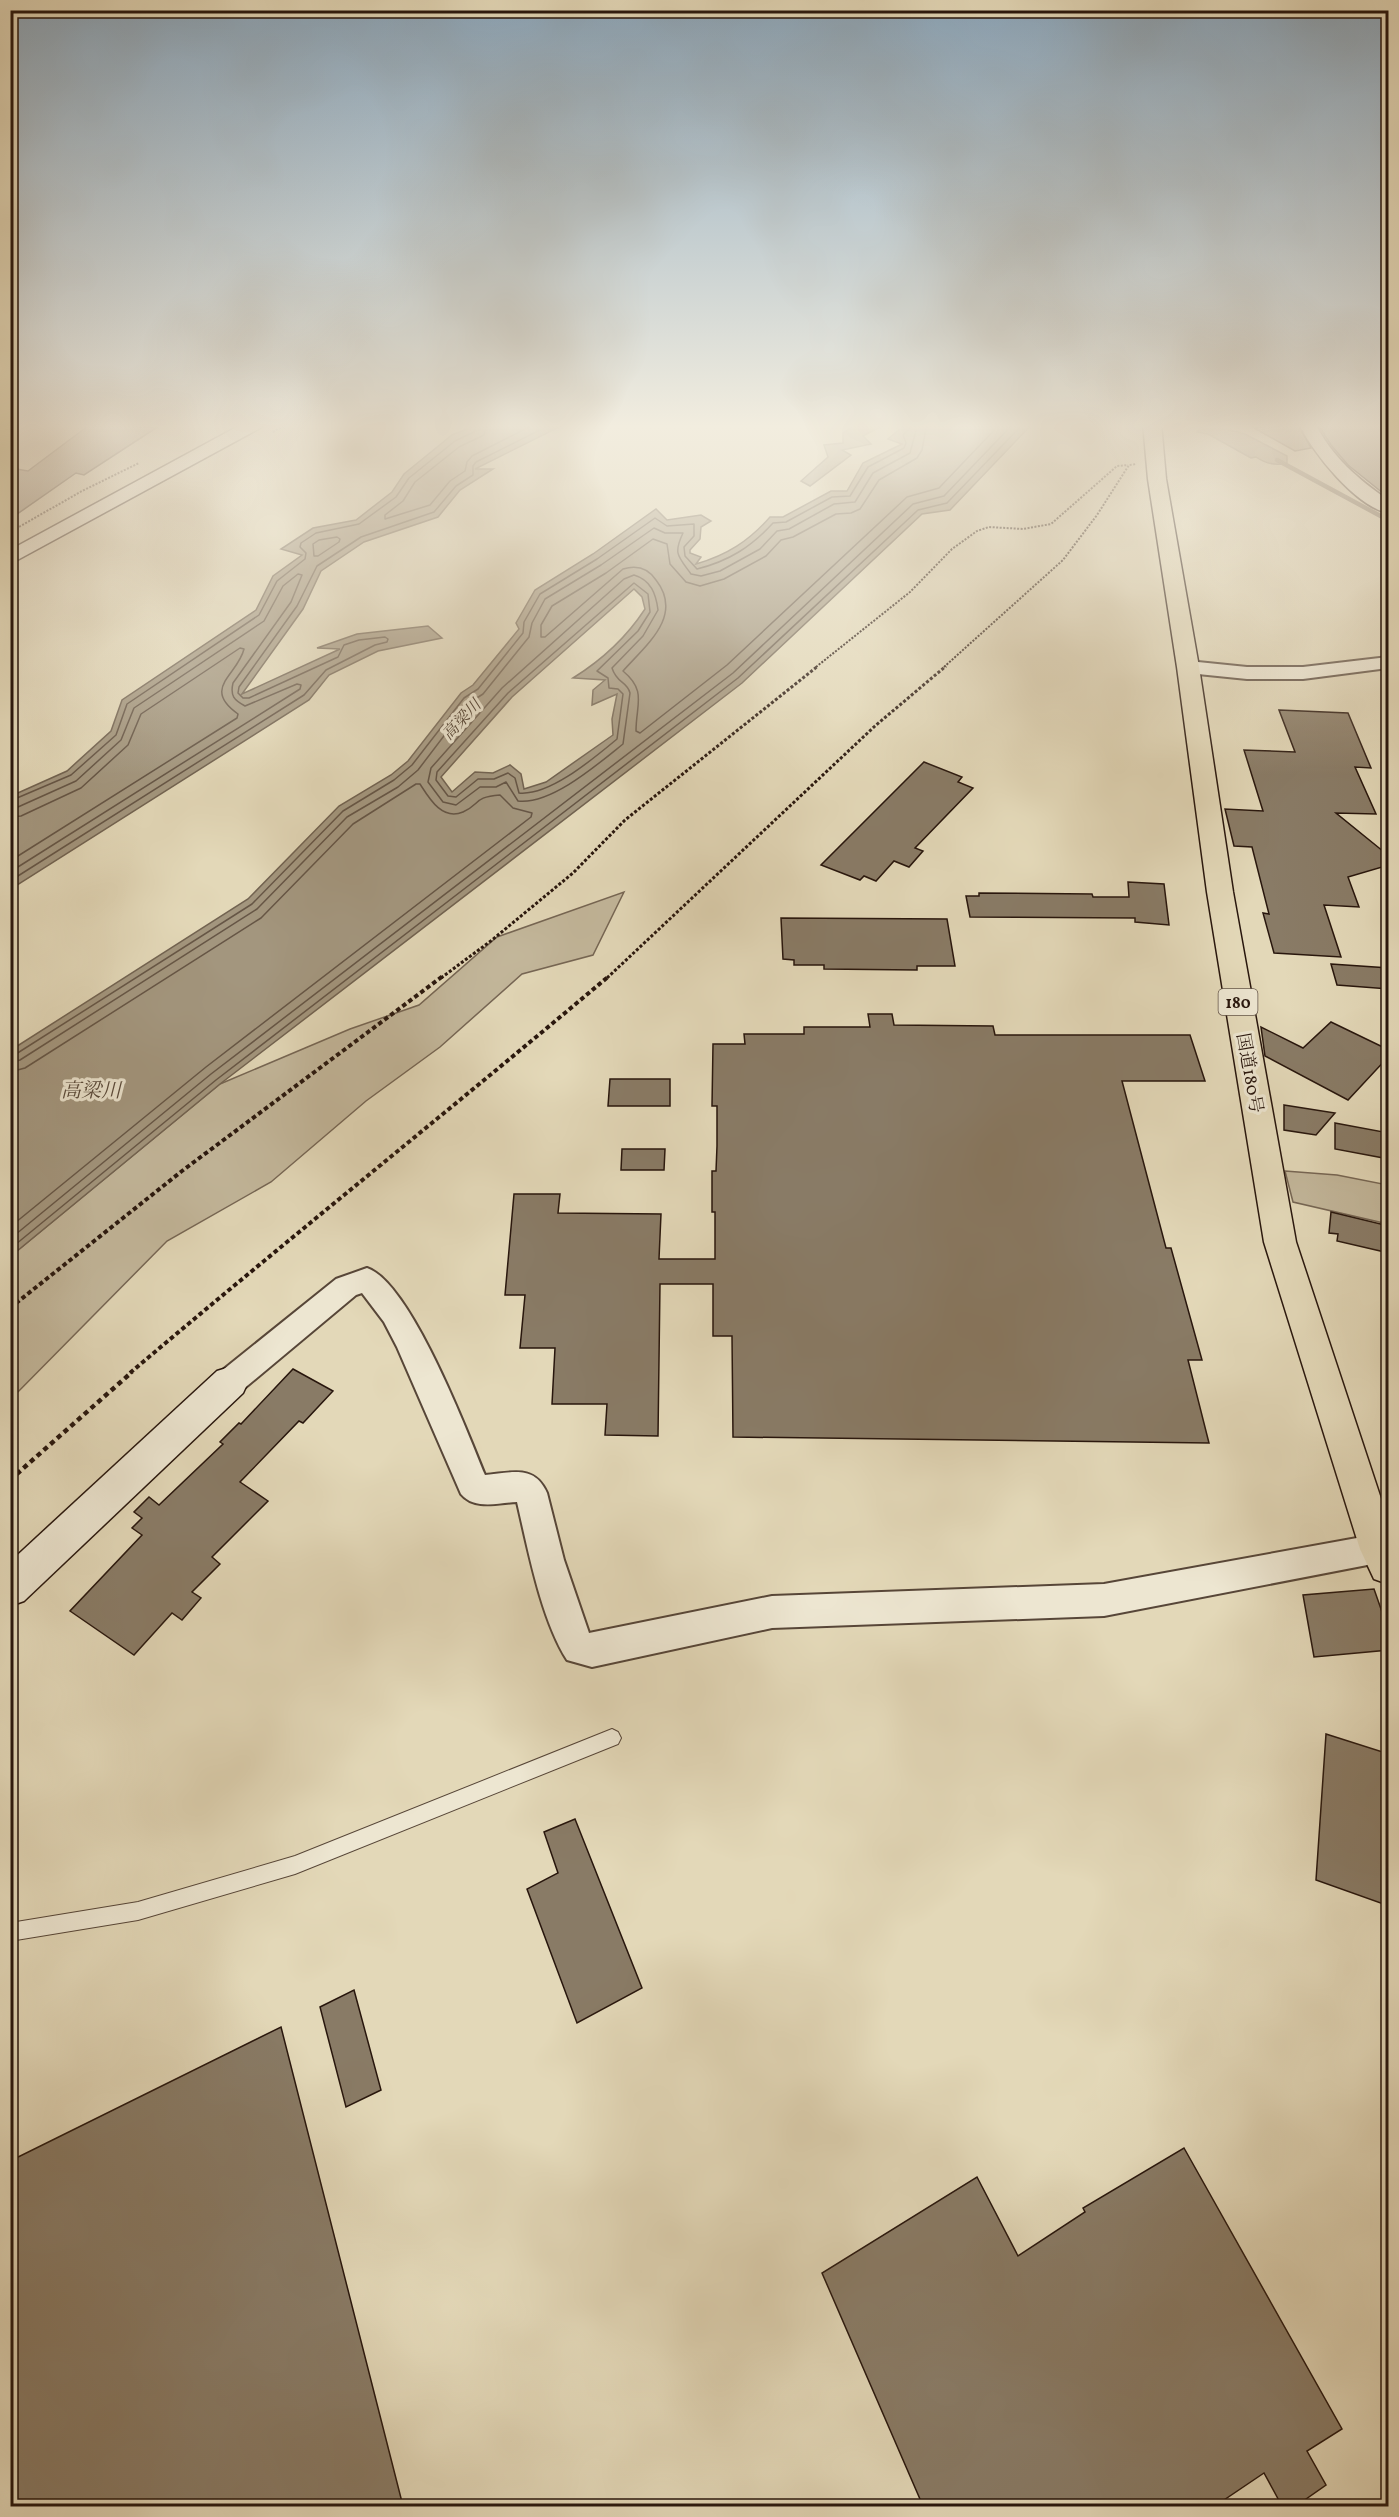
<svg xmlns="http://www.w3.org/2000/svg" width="1399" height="2517" viewBox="0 0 1399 2517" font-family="Vollkorn,'Noto Serif JP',serif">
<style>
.green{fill:#c3b79b;stroke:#766654;stroke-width:1.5}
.water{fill:#a3967e;stroke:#726351;stroke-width:1.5;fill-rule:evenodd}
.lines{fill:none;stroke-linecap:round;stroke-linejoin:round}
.shore{stroke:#665646;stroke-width:1.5}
.stream{stroke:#726351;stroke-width:4.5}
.building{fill:#897b66;stroke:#28160d;stroke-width:1.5}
.lane-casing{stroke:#574638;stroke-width:2}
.street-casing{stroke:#574638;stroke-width:4}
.secondary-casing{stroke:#28160d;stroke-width:3}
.highway-casing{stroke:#28160d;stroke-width:3}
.path-far3{stroke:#28160d;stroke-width:2;stroke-dasharray:2 1.5;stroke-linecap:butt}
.path-far2{stroke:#28160d;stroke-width:3;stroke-dasharray:3 2;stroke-linecap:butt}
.path-far1{stroke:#28160d;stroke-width:4;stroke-dasharray:4.5 3;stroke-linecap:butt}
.path{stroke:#28160d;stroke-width:4.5;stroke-dasharray:5 4;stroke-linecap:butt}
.lane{fill:#ede6d1;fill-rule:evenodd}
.street{fill:#ede6d1;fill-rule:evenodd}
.secondary{fill:#ede6d1;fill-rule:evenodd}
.highway{fill:#e3d8b8;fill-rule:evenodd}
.labels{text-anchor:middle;stroke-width:6;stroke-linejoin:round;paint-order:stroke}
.far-water-label{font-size:16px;font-style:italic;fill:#59493a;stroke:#ede6d1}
.shield{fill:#ede6d1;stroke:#635448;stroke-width:1.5}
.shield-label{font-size:16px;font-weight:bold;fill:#28160d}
.street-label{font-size:18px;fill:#28160d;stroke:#ede6d1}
.water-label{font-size:20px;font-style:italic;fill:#59493a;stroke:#ede6d1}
</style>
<rect width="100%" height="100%" fill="#e3d8b8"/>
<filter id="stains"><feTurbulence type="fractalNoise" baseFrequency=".00333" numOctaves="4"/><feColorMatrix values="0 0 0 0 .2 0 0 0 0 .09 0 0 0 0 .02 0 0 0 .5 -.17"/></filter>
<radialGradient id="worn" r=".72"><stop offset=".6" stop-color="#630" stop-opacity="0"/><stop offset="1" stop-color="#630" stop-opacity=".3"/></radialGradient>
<g class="green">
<polygon points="624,892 593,955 522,974 440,1047 366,1101 271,1182 167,1241 11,1399 11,1256 220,1084 350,1029 419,1005 497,937"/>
<polygon points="1285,1171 1337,1175 1388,1185 1388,1224 1293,1202"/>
</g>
<g class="water">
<polygon points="481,423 567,423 475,469 493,469 460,490 438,517 364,542 321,571 303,609 242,694 340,649 317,648 357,634 428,626 442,638 378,651 329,675 309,700 11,889 11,796 67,771 111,731 122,700 256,610 273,576 302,555 281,549 313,528 356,520 392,492 404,474 452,435"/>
<polygon points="852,423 887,423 863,436 871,444 842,450 851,455 810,486 801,481 828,457 824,445 843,443 843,433 855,425"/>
<path d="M907 423H1033L950 510 922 514 742 683 220 1084 11 1256V1050L248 899 339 806 391 775 408 761 461 693 473 685 519 629 516 623 535 590 593 554 656 509 667 520 701 515 711 521 701 527 700 539 690 550V553L701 557 696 564C727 555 749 541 770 517H783L831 491H847L863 463 902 444 888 439ZM634 589 642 597 645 609C626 638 602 660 573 678L605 680 593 690 592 705 617 694 612 719 613 735 546 782 524 789 521 774 510 765 493 773 475 772 452 792 441 777 512 697Z"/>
<path d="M1200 428 1225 429 1245 434 1287 456V463C1275 466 1266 464 1256 457L1251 458 1208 434 1197 432Z"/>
</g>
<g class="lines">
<g class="shore">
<polyline points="488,423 484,435 459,447 415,482 403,501 385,515 385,519 430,505 450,481 465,471 467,462 472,456 537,423"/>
<path d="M927 423 922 450 917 458 879 480 860 509 851 513 836 514 793 537 781 540 766 556 724 579 700 586 686 582 670 564 667 544 653 539 606 573 552 606 541 625V637H545L623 569C636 565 648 568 656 580 684 616 646 645 623 671 647 691 636 704 636 731L640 733 727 665 907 497 939 488 1001 423"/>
<polygon points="337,537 340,539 339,542 318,556 314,556 313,544 319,540"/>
<path d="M634 575C651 580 656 594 658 610L643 636 612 668C617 684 627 681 630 693L623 744C598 764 551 805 518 801L506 782 496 787H480L456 805 443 802 428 782 431 768 502 688 624 579Z"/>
<path d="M634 583 648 594 650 612 638 631 597 671 608 678 609 688 618 689 623 694 617 739C594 758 550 796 519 793L515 778 508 773 494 779H478L456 797 448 796 436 780 437 772 508 693Z"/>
<polyline points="10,801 71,775 116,735 127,704 259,615 277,581 305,559 306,553 300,547 301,543 316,533 359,524 396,497 409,478 455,441 478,430 481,423"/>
<path d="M10 808 18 807 76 781 121 740 134 708 264 621 283 586 298 574 302 575 291 602 233 683C230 696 234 700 245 706L297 684 301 685 300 689 10 872"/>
<path d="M10 817 21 816 81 788 128 745 141 714 240 648 244 649C238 675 201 688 238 714L237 718 10 861"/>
<polyline points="10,881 304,695 326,670 375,645 387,642 388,639 385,637 359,640 344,645 338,657 249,698 243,698 238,693 239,687 297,606 317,566 361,537 434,512 456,486 473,475 473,466 476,462 554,423"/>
<path d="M10 1055 16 1054 252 904 343 811 394 780 412 765 464 698 478 689 523 633 524 622 540 594 597 559 655 518 667 526 694 524V536L684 547 685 556 697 569C729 561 751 547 773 523L786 522 832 497 850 496 868 467 904 448 906 443 903 435 910 428 911 423"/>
<path d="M10 1063 20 1060 257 909 347 817 398 787 418 770 469 703 483 694 529 637 532 623 545 599 601 565 654 528 665 533H683C673 554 678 556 691 574L701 576 720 571 760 549 777 531 789 529 834 504 855 502 873 473 910 453 918 423"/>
<path d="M10 1072 25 1068 261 918 353 824 416 784H420C429 798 442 821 463 812 481 804 473 797 500 795L513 808 532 813 531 817 206 1067 10 1227"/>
<polyline points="10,1239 211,1074 733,673 913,504 944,496 1014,423"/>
<polyline points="10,1249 216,1080 738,678 918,510 947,503 1024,423"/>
</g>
<polyline class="stream" points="1277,460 1388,520"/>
</g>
<g class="building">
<polygon points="92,423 156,428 84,475 76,473 10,519 10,468 28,471"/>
<polygon points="1297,423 1311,448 1295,451 1254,428"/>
<polygon points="1317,423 1389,423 1389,498 1348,465 1331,445"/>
<polygon points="1279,710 1348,713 1371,768 1355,767 1376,814 1336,813 1389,856 1389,865 1348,877 1359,907 1324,905 1341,957 1274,953 1263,913 1269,914 1252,847 1234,846 1225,809 1263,811 1244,750 1295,752"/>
<polygon points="924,762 962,777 958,782 973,788 915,848 923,851 909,867 894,861 876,881 864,876 860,880 821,865"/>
<polygon points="1128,882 1164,884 1169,925 1135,922 1135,918 970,917 966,896 979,896 979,893 1092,894 1093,897 1129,897"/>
<polygon points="781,918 947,919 955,966 917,966 917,970 824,969 824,965 794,965 794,960 783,959"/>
<polygon points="1331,964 1389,968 1389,989 1337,985"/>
<polygon points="868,1014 892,1014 894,1025 993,1026 995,1035 1190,1035 1205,1081 1122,1081 1166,1248 1171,1248 1202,1360 1188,1360 1209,1443 733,1437 732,1336 713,1336 713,1284 660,1284 658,1436 605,1435 607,1404 552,1404 555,1348 520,1348 525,1295 505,1295 514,1194 560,1194 558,1213 661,1214 659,1259 715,1259 715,1212 712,1212 712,1171 716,1171 717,1146 717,1106 712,1106 713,1044 745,1044 744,1034 804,1034 804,1027 870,1027"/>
<polygon points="1331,1022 1389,1050 1389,1056 1348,1100 1265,1056 1261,1027 1303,1048"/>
<polygon points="610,1079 670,1079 670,1106 608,1106"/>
<polygon points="1284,1105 1335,1113 1316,1135 1284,1130"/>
<polygon points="1335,1123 1389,1133 1389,1159 1335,1149"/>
<polygon points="622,1149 665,1149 664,1170 621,1170"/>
<polygon points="1331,1212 1389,1226 1389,1253 1337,1241 1338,1234 1329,1233"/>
<polygon points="293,1369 333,1391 303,1423 299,1421 240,1482 268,1501 212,1557 220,1564 192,1592 201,1598 182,1620 172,1613 134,1655 70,1611 142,1535 132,1528 142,1518 134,1512 149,1497 159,1505 223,1444 220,1442 239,1423 241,1424"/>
<polygon points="1374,1589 1389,1632 1389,1650 1314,1657 1303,1595"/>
<polygon points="1326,1734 1389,1754 1389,1906 1316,1880"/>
<polygon points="575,1819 642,1988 577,2023 527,1889 558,1873 544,1832"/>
<polygon points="354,1990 381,2090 346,2107 320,2007"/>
<polygon points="281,2027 403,2506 10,2506 10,2161"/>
<polygon points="1184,2148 1342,2429 1307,2451 1326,2485 1296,2506 1282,2506 1264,2473 1215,2506 923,2506 822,2273 977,2177 1018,2256 1085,2212 1083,2208"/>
</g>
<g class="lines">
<defs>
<polygon id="lane" points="612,1729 618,1732 621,1738 618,1744 295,1874 138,1920 10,1941 10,1923 138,1902 295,1856"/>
<g id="street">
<polygon points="1388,657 1388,668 1303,679 1247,679 1188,673 1181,671 1179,667 1181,663 1188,661 1247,667 1303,667"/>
<path d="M367 1268C410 1282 467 1431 485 1475 512 1473 534 1464 547 1493L564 1560 589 1633 772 1596 1104 1584 1379 1534 1388 1537V1561L1104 1616 772 1628 592 1667 567 1660C541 1619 528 1549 517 1502 498 1503 474 1510 461 1494L397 1347 384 1322 362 1293 356 1295 241 1391 230 1395 219 1391 215 1382 219 1373 336 1279Z"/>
</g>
<g id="secondary">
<polygon points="244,423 265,423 262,427 10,564 10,550"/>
<path d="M1299 423H1315C1332 457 1358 479 1388 500V513C1357 507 1311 452 1299 423Z"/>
<polygon points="230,1367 243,1371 248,1382 243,1393 24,1601 10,1606 10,1562 217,1371"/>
</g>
<polygon id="highway" points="1143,423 1161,423 1166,479 1199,667 1233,892 1296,1242 1388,1520 1388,1584 1374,1579 1360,1549 1264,1242 1207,892 1177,667 1148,479"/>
</defs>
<use href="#lane" class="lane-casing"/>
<use href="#street" class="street-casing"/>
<use href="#secondary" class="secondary-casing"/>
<use href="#highway" class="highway-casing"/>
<g class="path-far3">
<polyline points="273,432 290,423"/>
<polyline points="10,532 82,491 139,463"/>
<polyline points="816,667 910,592 952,549 977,531 989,527 1023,529 1051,524 1117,466 1128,465"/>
<polyline points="944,667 1063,560 1097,515 1129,465 1136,464"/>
</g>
<g class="path-far2">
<polyline points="441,978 492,940 573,873 625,820 818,666"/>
<polyline points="607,978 875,726 946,666"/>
</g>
<g class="path-far1">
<polyline points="10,1308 182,1171 443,976"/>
<path d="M130 1373C288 1239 450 1110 609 976"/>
</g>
<polyline class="path" points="10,1480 132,1372"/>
<use href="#lane" class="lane"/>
<use href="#street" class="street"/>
<use href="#secondary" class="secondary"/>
<use href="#highway" class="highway"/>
</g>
<linearGradient id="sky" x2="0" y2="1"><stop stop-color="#8ca8be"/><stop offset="0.55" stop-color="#f2eddf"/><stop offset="1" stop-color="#f2eddf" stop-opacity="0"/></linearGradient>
<rect width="1399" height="775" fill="url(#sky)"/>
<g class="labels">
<g class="far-water-label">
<text transform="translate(461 719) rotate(-47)" y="6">高梁川</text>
</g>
<rect class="shield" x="1218.5" y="989" width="39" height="26" rx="4.5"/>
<g class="shield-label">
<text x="1238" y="1008">180</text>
</g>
<g class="street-label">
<text transform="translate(1250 1073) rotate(80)" y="6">国道180号</text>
</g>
<g class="water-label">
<text x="91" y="1097">高梁川</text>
</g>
</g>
<rect width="1399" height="2517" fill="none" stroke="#e3d8b8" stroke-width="36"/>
<rect x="12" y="12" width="1375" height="2493" fill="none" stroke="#28160d" stroke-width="3"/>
<rect x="18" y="18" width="1363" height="2481" fill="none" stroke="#28160d" stroke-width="1.5"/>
<rect width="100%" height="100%" filter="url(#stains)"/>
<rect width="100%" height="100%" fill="url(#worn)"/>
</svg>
